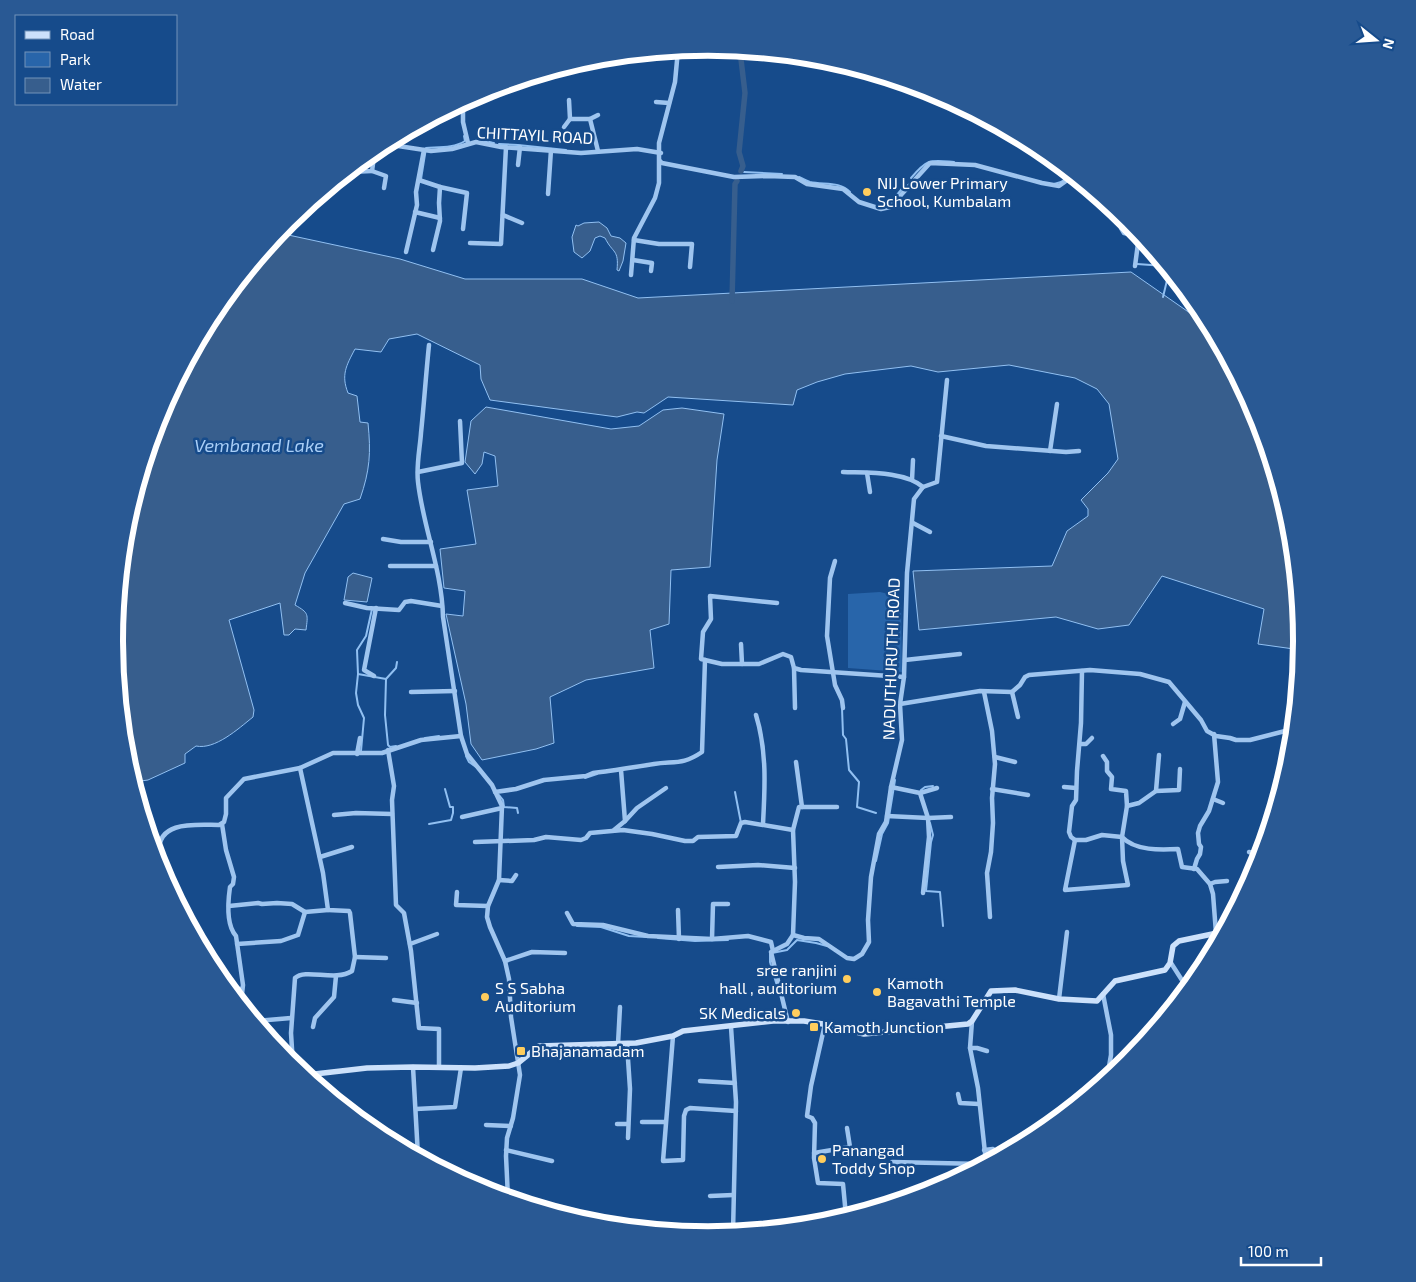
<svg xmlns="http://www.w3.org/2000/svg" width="1416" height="1282" viewBox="0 0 1416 1282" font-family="'Exo 2',sans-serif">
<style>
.green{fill:#2865aa}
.water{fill:#375e8d;stroke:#91c0f2}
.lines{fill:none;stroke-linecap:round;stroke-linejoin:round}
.stream{stroke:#91c0f2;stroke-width:2}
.canal{stroke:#375e8d;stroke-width:5.5}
.minor{stroke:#9fc5ef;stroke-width:4.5}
.secondary{stroke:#cce1fb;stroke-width:5.5}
.poi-dot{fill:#ffcd5d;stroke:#164b8b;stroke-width:2}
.labels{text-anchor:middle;stroke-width:5;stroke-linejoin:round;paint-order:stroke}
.street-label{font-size:16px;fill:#fff;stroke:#164b8b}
.poi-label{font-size:16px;fill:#fff;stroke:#164b8b;text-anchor:start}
.water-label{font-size:18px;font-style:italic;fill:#aacff7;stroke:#164b8b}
.rim{fill:none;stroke:#fff;stroke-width:6}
</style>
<rect width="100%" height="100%" fill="#164b8b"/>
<polygon class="green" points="880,592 901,597 902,672 848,668 848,594"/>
<g class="water">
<path d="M599 222 607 228 611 236 620 238 626 243 623 261 619 271 617 270C619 249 613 254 605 238L600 236 595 238 590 251 582 258 574 252 572 237 576 225 578 226 584 223Z"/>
<path d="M279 233 400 259 465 279H582L638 298 1131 272 1210 327 1256 414 1290 525 1301 641V650L1258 644 1264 609 1162 576 1129 625 1098 629 1056 617 919 630 913 571 1052 566 1067 531 1088 516V509L1081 500 1108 473 1118 459 1109 404 1097 389 1075 378 1009 365 938 372 911 366 845 374 817 382 797 390 793 405 668 397 644 413 637 412 617 417 490 400 481 379 480 365 417 334 389 339 381 352 355 349C346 366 341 375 348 393L357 396 360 422 368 423C371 453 370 470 360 499L344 504 305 573 295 605C309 613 308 614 306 630L295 629 289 635H284L280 603 229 620 254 710 253 717C238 729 215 750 196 746L185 754V763L148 780 134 782 126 756 115 641 126 525 160 414 215 311Z"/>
<polygon points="486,407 611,429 639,426 663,410 682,408 724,414 717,460 710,567 671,570 669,624 650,630 654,668 586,680 550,697 554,743 536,749 482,760 471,744 466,704 446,614 463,616 465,591 444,588 440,549 476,544 467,490 498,486 495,456 484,452 482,464 475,474 465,462 471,421"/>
<polygon points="353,573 372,578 367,602 344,600 348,577"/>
</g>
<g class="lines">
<g class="stream">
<polyline points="480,140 494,143"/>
<polyline points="499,144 518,145 566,150"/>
<polyline points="367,157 373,158"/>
<polyline points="744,172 782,174"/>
<path d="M799 177C803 179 807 181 810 182 824 185 840 181 850 192"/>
<path d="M911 178C928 158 930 160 954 162"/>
<path d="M421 179 426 148C439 147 454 148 465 141L464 136"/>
<polyline points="1054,184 1061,182 1071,175"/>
<polyline points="888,206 905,185"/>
<polyline points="1137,264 1165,266"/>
<polyline points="1163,297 1169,272"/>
<polyline points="372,609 366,636 357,650 358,674 386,679 396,668 397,662"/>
<polyline points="358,674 356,693 358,705 364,718 361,751"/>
<polyline points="386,679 385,715 388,745 390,747 396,746"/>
<polyline points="842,708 843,735 846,739 849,770 859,782 857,807 876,813"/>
<polyline points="425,738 439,736"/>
<polyline points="466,756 469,762 476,767"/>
<polyline points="585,778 597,774"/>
<polyline points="735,792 741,823"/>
<polyline points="921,792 921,790 925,787 933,786"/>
<polyline points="499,795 503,800 504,807 517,808 518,813"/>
<polyline points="930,823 933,835 931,842 926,891 940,892 943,926"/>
<polyline points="429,824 451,820 453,813 453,807 450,807 445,789"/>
<polyline points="876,861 882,834 888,823 895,780"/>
<polyline points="577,926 601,927 629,936 646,937"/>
<polyline points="658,938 695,941 728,940"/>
<polyline points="772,953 787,950 797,940 816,943 827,946"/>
<polyline points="770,954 770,962 777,986"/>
</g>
<g class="canal">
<polyline points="740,51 745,93 739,152 743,166 741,171"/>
<polyline points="732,301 735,184 737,181"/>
</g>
<g class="minor">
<polyline points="603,64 606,58"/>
<polyline points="569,100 570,119 590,119 598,151"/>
<polyline points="656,102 669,103"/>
<polyline points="463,103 463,122 468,143"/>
<polyline points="590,119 598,115"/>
<polyline points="564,127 570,119"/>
<polyline points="385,144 431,151 452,149 476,142 501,147 581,153 637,149 661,153"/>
<polyline points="660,161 662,163 734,177 768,176 795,177 807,184 843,189 859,202 881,209 890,207 930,163 975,165 1042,183 1059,186 1073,176"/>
<polyline points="518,165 520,147"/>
<polyline points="372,171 386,176 384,188"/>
<polyline points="349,172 372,171 375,150"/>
<polyline points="419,180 440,187 439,203 440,221 433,250"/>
<polyline points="440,187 467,193 463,229"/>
<polyline points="548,194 551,150"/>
<polyline points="415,212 440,218"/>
<polyline points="503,215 522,223"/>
<polyline points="1122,217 1121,228 1124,233 1139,236 1135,266"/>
<polyline points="634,240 659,244 692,244 690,267"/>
<polyline points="470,243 501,244 506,147"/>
<polyline points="406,252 417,205 416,192 424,150"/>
<polyline points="633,260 652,263 651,271"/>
<polyline points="631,275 634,238 655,198 659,183 659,143 675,82 678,50"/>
<path d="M429 345C426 374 424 404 421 433 420 448 416 466 418 482 423 527 442 570 443 617L461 736 467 754 492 785 502 806 499 880 488 906 487 917 490 927 505 961 509 979 511 1017 520 1075 513 1118 507 1138 506 1156 508 1198"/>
<polyline points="941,436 986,446 1066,452 1079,451"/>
<polyline points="1050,451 1057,404"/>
<polyline points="418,472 462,463 460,421"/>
<path d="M843 472C867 473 904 471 923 487"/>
<polyline points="867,473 870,492"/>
<polyline points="912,480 913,460"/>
<polyline points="913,523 930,532"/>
<polyline points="383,539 401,542 431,542"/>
<polyline points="835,561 830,578 827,636 835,685 842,700 843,708"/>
<polyline points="390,566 436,566"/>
<polyline points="345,603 367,608 399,610 405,602 411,601 442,606"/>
<polyline points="741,644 742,664"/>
<polyline points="705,660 722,664 759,664 783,654 791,657 794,668 801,670 904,677"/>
<polyline points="905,660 960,654"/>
<polyline points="794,668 795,708"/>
<path d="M1082 671 1081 723 1077 771 1076 800 1072 806 1069 832 1071 837 1075 840H1086L1102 835 1122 837C1135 851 1161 850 1178 849L1182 867 1197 869 1210 884 1213 894 1216 933"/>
<polyline points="374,676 364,670 376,608"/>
<polyline points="411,692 455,691"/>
<polyline points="984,692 992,731 995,764 992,798 993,823 991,852 987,873 990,917"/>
<polyline points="1012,692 1018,717"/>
<polyline points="900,704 980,691 1012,692 1020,685 1025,677 1029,675 1090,670 1140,674 1169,682 1201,720 1207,731 1216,736 1230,738 1236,740 1250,740 1293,729"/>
<path d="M756 715C767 751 765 787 763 824"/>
<polyline points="1173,724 1180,719 1185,702"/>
<polyline points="1080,744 1086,744 1092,738"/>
<polyline points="388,750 394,786 392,800 396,905 404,913 411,951 419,1028 439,1029 439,1067"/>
<polyline points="357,754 360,738"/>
<polyline points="1103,756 1107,762 1107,771 1112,777 1111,789 1126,791 1127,806"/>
<polyline points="995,757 1015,762"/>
<polyline points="796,762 802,807"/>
<polyline points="1284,777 1285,769"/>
<polyline points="891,787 920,793 928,818 929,837 923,893"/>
<polyline points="1064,787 1076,788"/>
<polyline points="992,789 1028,795"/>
<polyline points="1156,791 1159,755"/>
<path d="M495 792 516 789 544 780 586 776 593 773C613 771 634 767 654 764 675 761 683 765 702 752L705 660 701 659 703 632 711 619 710 596 777 603"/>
<polyline points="920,793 937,788"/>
<polyline points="1213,799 1223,803"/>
<polyline points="334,815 356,813 392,814"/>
<polyline points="887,816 928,818 951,817"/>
<polyline points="462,817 502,808"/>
<polyline points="625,821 637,808 666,788"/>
<path d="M222 824 226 850 234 877 233 884 230 887C228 901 226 925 236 936L243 985 241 1003"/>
<polyline points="614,830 625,821 621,770"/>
<polyline points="793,830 799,807 837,807"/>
<polyline points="1075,840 1065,890 1128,885 1123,861 1122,837 1127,806 1139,803 1156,791 1179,790 1180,769"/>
<polyline points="475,842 534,840 546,837 581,840 586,838 590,833 623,830 652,834 685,841 693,841 698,837 736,836 741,823 745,822 793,830 795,882 793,935"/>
<polyline points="1249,852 1260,855"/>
<path d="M156 855 159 853C157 820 196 825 219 825L224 822 226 814V798L244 779 300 768 333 753H382L421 740 461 736"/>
<polyline points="320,857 352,847"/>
<polyline points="1258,863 1259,855"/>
<polyline points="718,867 758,865 795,868"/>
<polyline points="1194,869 1197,859 1200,854 1201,847 1199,844 1198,833 1200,826 1209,811 1218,782 1214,734"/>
<polyline points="499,880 512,881 516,875"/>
<polyline points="1210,884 1215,882 1227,881"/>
<polyline points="457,892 456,905 488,906"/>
<polyline points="229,906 258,903 262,904 277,903 292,904 305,912 328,910"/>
<polyline points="678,910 679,939"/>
<polyline points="567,913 573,924 603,925 648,936 712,939 748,936 771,942 773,951"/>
<polyline points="712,939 713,904 728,904"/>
<polyline points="237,944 281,941 298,935 305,912"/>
<polyline points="410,944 437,934"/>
<polyline points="355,957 386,958"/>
<polyline points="505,961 532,952 565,953"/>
<polyline points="1171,963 1187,988"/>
<polyline points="230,989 242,989"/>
<polyline points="1103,994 1111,1035 1111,1055 1107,1078"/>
<polyline points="1059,999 1067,932"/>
<polyline points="394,1000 417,1003"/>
<polyline points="256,1021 291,1018"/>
<polyline points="972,1021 970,1048 978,1088 986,1162"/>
<polyline points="788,1022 771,952 787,944 793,935 804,938 819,939 847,958 854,959 862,954 869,942 868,920 871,877 879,834 886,822 891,787 902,740 900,704 904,677 907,573 914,499 923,487 937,482 947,380"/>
<polyline points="825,1024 811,1086 807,1116 812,1118 815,1123 814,1158 818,1183 843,1184 846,1216"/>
<polyline points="313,1027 315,1018 334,997 336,976"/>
<polyline points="731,1027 736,1102 733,1232"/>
<polyline points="673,1036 663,1161 683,1160 684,1116 686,1110 690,1108 736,1111"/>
<polyline points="618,1044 620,1007"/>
<polyline points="627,1044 630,1089 628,1138"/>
<polyline points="970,1048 977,1048 987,1051"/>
<path d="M293 1065 291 1033 295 978C306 968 335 982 352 971L355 957 350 913 349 911 328 910 323 873 300 768"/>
<polyline points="413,1067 418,1156"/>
<polyline points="700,1081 735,1083"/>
<polyline points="958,1094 960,1103 979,1104"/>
<polyline points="416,1109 455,1107 461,1068"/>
<polyline points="642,1122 665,1122"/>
<polyline points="617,1124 628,1124"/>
<polyline points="486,1125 511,1126"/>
<polyline points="506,1150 552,1161"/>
<polyline points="984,1150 993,1149"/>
<polyline points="814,1153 850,1147 847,1128"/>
<polyline points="892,1162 982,1164"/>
<polyline points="710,1196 733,1195"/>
</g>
<polyline class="secondary" points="306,1075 367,1068 413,1067 475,1068 509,1066 518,1063 539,1046 636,1043 673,1036 683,1031 773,1021 804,1021 829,1025 864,1034 968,1024 972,1021 991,991 1015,990 1059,999 1097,1001 1115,981 1165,970 1170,963 1173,946 1179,941 1222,932"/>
</g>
<g class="poi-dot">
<circle cx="867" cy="192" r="5"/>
<circle cx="847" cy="979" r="5"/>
<circle cx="877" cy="992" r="5"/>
<circle cx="485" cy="997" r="5"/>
<circle cx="796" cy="1013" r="5"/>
<rect x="809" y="1022" width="10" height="10" rx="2.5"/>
<rect x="516" y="1046" width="10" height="10" rx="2.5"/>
<circle cx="822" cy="1159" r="5"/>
</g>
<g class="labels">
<g class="street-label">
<text transform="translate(535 135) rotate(3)" y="6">CHITTAYIL ROAD</text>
<text transform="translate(891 659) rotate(-88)" y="6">NADUTHURUTHI ROAD</text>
</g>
<g class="poi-label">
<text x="877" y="189">NIJ Lower Primary<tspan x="877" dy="18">School, Kumbalam</tspan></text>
<text x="837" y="976" text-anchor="end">sree ranjini<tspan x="837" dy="18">hall , auditorium</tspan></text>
<text x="887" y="989">Kamoth<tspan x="887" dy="18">Bagavathi Temple</tspan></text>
<text x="495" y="994">S S Sabha<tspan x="495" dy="18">Auditorium</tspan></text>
<text x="786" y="1019" text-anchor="end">SK Medicals</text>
<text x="824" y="1033">Kamoth Junction</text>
<text x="531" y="1057">Bhajanamadam</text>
<text x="832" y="1156">Panangad<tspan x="832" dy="18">Toddy Shop</tspan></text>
</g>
<g class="water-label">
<text x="259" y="452">Vembanad Lake</text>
</g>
</g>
<path d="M0 0H1416V1282H0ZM123 641a585 585 0 1 1 1170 0a585 585 0 1 1-1170 0Z" fill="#295994" fill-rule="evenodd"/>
<path class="rim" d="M123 641a585 585 0 1 1 1170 0a585 585 0 1 1-1170 0Z"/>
<rect x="15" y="15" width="162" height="90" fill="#164b8b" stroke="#7393b9"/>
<rect x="25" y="31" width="25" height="8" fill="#cce1fb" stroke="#7393b9"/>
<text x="60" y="40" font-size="15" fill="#ffffff">Road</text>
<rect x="25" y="52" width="25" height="15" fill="#2865aa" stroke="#7393b9"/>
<text x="60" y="65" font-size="15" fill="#ffffff">Park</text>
<rect x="25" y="78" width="25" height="15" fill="#375e8d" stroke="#7393b9"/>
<text x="60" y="90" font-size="15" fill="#ffffff">Water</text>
<g transform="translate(1376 40) rotate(107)" stroke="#164b8b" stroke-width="4" paint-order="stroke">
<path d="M0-4L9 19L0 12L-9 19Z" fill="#ffffff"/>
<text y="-8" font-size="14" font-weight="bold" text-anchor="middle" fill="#ffffff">N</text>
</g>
<path d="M1241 1257v8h80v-8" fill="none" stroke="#ffffff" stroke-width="2.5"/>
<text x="1248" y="1257" font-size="15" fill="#ffffff" stroke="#164b8b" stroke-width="4" paint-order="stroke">100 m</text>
</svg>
